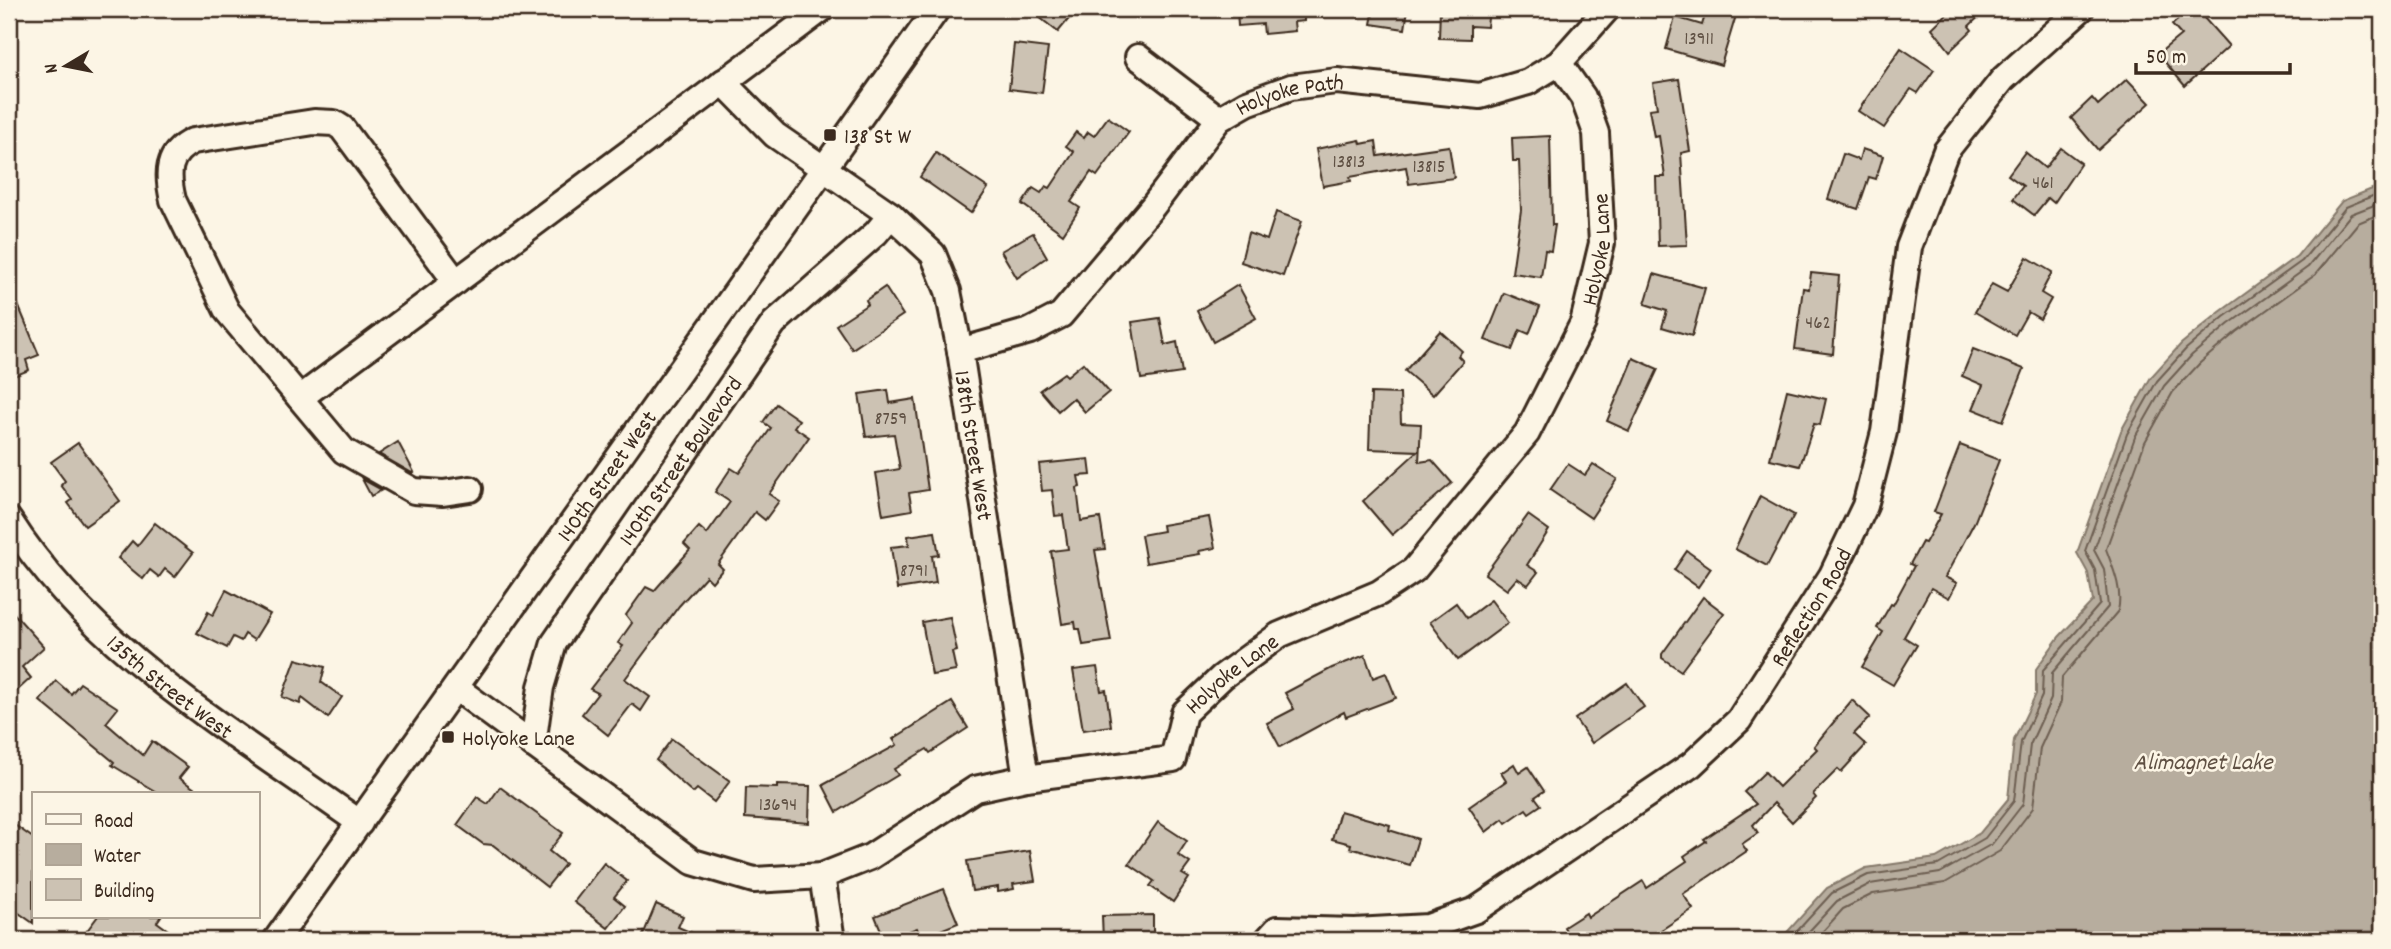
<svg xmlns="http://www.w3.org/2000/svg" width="2391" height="949" viewBox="0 0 2391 949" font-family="Dekko,sans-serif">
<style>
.water{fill:#b7ad9e;stroke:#85796b;stroke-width:2}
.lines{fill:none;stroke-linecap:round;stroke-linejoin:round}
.shore{stroke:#6d5e51;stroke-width:2}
.building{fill:#ccc2b3;stroke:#3b2a1e;stroke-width:2}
.minor-casing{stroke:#3b2a1e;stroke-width:30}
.minor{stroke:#fcf5e5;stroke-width:24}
.poi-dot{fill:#3b2a1e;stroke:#fcf5e5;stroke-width:2.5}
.labels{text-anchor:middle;stroke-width:5;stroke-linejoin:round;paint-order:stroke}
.number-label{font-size:19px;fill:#5f5043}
.street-label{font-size:23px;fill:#3b2a1e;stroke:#fcf5e5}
.poi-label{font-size:23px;fill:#3b2a1e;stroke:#fcf5e5;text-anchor:start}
.water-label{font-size:24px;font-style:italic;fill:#605144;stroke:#fcf5e5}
</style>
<rect width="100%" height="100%" fill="#fcf5e5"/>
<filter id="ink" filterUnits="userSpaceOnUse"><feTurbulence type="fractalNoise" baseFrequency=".0143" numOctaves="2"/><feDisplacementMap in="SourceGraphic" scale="14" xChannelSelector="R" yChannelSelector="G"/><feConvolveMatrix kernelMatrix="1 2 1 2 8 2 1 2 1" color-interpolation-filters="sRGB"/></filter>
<g filter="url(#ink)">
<polygon class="water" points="2382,185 2382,940 1780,940 1827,888 1866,868 1936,858 1980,833 2008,799 2014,740 2036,694 2036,669 2059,637 2093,601 2088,573 2077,553 2121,431 2151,377 2181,344 2220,312 2297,256 2342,201"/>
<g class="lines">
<g class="shore">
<polyline points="1789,940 1832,893 1868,875 1938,865 1985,838 2014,801 2021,742 2042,696 2043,670 2100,604 2095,570 2085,551 2127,434 2157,381 2186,349 2224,317 2302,261 2346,207 2382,192"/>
<polyline points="1801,940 1837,901 1870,884 1940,873 1992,844 2023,804 2030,745 2051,699 2052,673 2108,607 2104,569 2094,550 2135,437 2164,386 2192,355 2229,324 2308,267 2351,214 2382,202"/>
<path d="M1815 940 1843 909 1873 894 1945 883 2000 851 2033 808 2040 748 2061 702 2062 677 2118 611C2123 590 2113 568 2106 549L2145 442 2173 392 2200 363 2236 332 2315 275 2358 223 2382 213"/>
</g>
</g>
<g class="building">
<polygon points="1029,9 1077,9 1058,32"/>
<polygon points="1237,9 1304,9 1304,21 1294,22 1295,31 1264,34 1263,24 1238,26"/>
<polygon points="1374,9 1408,9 1405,29 1371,24"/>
<polygon points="1440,9 1489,9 1487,27 1470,26 1470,39 1439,38"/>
<polygon points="1707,9 1737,12 1721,65 1666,49 1675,17 1702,25"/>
<polygon points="1952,9 1987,9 1969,26 1972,30 1950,51 1932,28"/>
<polygon points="2190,9 2196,9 2229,46 2185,86 2158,54 2181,35 2172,25"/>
<polygon points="1014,44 1048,48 1042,93 1009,89"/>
<polygon points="1901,48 1934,70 1918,93 1911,89 1884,128 1858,111"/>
<polygon points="1679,79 1690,151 1681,153 1687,245 1658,246 1656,177 1665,177 1659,136 1654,137 1649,109 1657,108 1653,83"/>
<polygon points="2127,79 2150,103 2098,150 2071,118 2092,98 2098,105"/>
<polygon points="1108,117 1129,132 1097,176 1091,172 1071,202 1080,208 1063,234 1022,204 1033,188 1041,193 1046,186 1050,188 1074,152 1066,146 1076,132 1084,138 1088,132 1094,136"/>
<polygon points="1550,136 1552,225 1555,225 1551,251 1545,250 1541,277 1512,273 1521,210 1519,161 1513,161 1512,138"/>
<polygon points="1360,140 1361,144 1376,141 1378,156 1449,146 1454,178 1409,184 1406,167 1350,177 1351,181 1323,186 1316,149"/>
<polygon points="2061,148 2081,163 2054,203 2048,198 2034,215 2013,199 2023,186 2008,175 2025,152 2045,168"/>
<polygon points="1862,149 1883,156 1876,179 1869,177 1858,209 1828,199 1843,154 1859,160"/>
<polygon points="936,153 988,188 971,213 920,177"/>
<polygon points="1276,212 1302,221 1283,276 1241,262 1248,233 1267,240"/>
<polygon points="1033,233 1047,257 1017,278 1001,251"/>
<polygon points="2027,257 2052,272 2041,293 2051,299 2040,319 2028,312 2015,335 1975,312 1992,284 2007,292"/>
<polygon points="1811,273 1839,276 1833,354 1795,349 1803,288 1809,289"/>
<polygon points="1654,274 1705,288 1692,336 1662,327 1667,311 1645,304"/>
<polygon points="9,283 39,355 26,360 29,370 9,378"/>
<polygon points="1238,285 1256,318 1213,342 1197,311"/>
<polygon points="885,287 903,315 852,349 836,325 868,304 866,300"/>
<polygon points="1504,293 1540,307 1529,334 1520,330 1512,350 1485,340"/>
<polygon points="1160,318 1165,345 1177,342 1182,373 1141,379 1132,322"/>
<polygon points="1440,331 1462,351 1458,356 1463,361 1433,395 1405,371"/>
<polygon points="1973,349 2024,369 2003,421 1973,409 1983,385 1962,376"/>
<polygon points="1633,358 1658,369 1629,431 1607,421"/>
<polygon points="1083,363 1109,392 1085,412 1073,398 1058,411 1040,390 1064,373 1067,376"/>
<polygon points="888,390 890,403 915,399 928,490 909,493 912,510 883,515 876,473 900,469 894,434 866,437 859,394"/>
<polygon points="1787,390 1826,399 1820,425 1814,424 1800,466 1770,459"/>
<polygon points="1371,393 1400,394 1401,423 1421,424 1419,462 1432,460 1452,483 1392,535 1363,501 1418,451 1369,449"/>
<polygon points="776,404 799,420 794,427 809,437 769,494 779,501 765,520 755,512 718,564 723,569 712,582 706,576 679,606 625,679 650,697 641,711 632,704 608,735 582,714 598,693 590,689 623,646 618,643 632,623 626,615 646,587 654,591 690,550 684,544 699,527 707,534 730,502 715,492 731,468 739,473 771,428 763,422"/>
<polygon points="398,442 414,472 412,473 379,454"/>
<polygon points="78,443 120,501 85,526 68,503 72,500 61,485 65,481 51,462"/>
<polygon points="1960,445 1999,460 1975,521 1945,577 1957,583 1949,598 1931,588 1904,637 1917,645 1893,685 1862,667 1883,632 1877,628 1891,604 1893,605 1914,566 1910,564 1922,542 1925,543 1941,514 1934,512"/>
<polygon points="1089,459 1091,475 1078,476 1080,487 1077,488 1081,521 1100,518 1105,549 1095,550 1111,641 1083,645 1080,629 1076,629 1075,622 1062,624 1051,551 1068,549 1063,515 1055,516 1052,490 1042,491 1039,464"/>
<polygon points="1568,464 1585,475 1593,464 1617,479 1591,518 1550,490"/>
<polygon points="362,479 382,490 371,496"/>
<polygon points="1760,496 1794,515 1767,566 1735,549"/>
<polygon points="1528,515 1549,530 1527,565 1538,572 1528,585 1517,578 1507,590 1485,574"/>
<polygon points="1209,517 1215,548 1199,551 1200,554 1146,563 1141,535 1163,531 1162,525"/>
<polygon points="155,523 193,553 175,577 165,569 159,577 150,570 143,579 118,558 132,541 137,546"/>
<polygon points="935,532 939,555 932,556 936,583 897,589 891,547 909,545 908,536"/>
<polygon points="1687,551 1711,568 1698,587 1674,570"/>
<polygon points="226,590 270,614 254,640 245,634 241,641 233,637 227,648 197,633 208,612 213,615"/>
<polygon points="1703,597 1724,613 1681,671 1662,658 1662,654"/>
<polygon points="1491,600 1508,623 1458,660 1430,622 1456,603 1467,618"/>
<polygon points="9,608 44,647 22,667 31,678 9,698"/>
<polygon points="950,617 957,651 952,652 956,671 932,675 922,622"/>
<polygon points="1365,655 1373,678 1386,673 1396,698 1346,717 1344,712 1280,747 1267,723 1294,709 1285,693 1332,668"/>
<polygon points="296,659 325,667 321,682 342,697 328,718 302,698 300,704 282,697"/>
<polygon points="1097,667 1101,691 1106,690 1111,726 1083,730 1073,670"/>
<polygon points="56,681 71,694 80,683 118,708 106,723 143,755 152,741 188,767 179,778 201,793 158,793 112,765 114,762 40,701"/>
<polygon points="1627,683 1644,707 1592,743 1575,719"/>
<polygon points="1852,700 1870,717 1854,734 1866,745 1841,772 1838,769 1813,794 1816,798 1792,822 1774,803 1753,825 1758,833 1742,844 1747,851 1683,894 1693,909 1646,940 1571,940 1564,927 1586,913 1588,917 1643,881 1647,888 1687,861 1684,856 1706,841 1704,839 1756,804 1744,792 1765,772 1779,787 1817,749 1814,746"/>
<polygon points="952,702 968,728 930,753 927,749 894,769 898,775 837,812 823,785 897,745 893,739"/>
<polygon points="672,739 730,781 714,802 697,789 693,793 656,760"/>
<polygon points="1514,764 1519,773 1528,767 1544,791 1535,797 1541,805 1529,813 1526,809 1506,823 1503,819 1486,832 1469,807 1506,781 1501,773"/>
<polygon points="777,785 810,786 809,823 745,818 746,787 777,788"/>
<polygon points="500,787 563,833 549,851 565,864 547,887 493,845 483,844 457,825 477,797 488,804"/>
<polygon points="1340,811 1390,825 1389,830 1418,839 1410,865 1350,848 1351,844 1332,839"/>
<polygon points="9,821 33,838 33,923 9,906"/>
<polygon points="1158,822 1187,841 1178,855 1190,863 1182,874 1189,878 1173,902 1150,886 1154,881 1129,864"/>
<polygon points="1030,851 1035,881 1013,884 1014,889 998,892 998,887 972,891 967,861"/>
<polygon points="604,863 627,881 614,897 625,906 608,928 574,902"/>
<polygon points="944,889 958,923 921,938 917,928 885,940 875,916"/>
<polygon points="656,904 683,916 678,927 709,940 641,940"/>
<polygon points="1153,915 1153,940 1103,940 1102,916"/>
<polygon points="98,916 161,916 157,922 182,940 80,940"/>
</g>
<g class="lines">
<defs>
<g id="minor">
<polyline points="1138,57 1219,119"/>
<path id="s1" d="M723 82 775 135 891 215 933 254 948 291 960 351 1026 778"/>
<path d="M456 282 342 128 334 123 314 122 193 141C166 153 167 175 173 200L227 311 344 451 414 491 443 493 470 489"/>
<path id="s2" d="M960 351 1030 331 1061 315 1153 206 1219 119 1247 103 1291 87 1337 81 1480 96 1528 82 1559 63 1607 9"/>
<polyline points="300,398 822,9"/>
<path id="s3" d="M9 520C92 651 236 734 360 823"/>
<path id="s4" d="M456 688 693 862 754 880 822 876 870 857 975 789 1026 778 1173 759 1184 713 1222 677 1279 635 1379 593 1414 570 1527 433 1583 323 1602 243 1596 133 1583 97 1559 63"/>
<path id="s5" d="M533 745 541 687 554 643 774 323 876 233 891 215"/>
<polyline points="822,876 832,940"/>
<path id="s6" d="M276 940 937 9"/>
<path id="s7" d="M1267 940 1277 929 1355 931 1428 927 1476 910 1691 765 1739 720 1832 575 1865 506 1884 432 1909 247 1946 151 2003 79 2081 9"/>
</g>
</defs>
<use href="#minor" class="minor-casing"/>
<use href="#minor" class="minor"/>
</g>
</g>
<g class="poi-dot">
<rect x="823" y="128" width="14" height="14" rx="3.5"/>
<rect x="441" y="730" width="14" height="14" rx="3.5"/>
</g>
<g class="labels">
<g class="number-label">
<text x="1699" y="44">13911</text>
<text x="1349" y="167">13813</text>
<text x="1429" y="172">13815</text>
<text x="2043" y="188">461</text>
<text x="1818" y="328">462</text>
<text x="891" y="424">8759</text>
<text x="914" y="576">8791</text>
<text x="778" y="810">13694</text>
</g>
<g class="street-label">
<text dy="8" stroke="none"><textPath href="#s2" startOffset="436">Holyoke Path</textPath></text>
<text dy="8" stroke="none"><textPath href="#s4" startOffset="1500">Holyoke Lane</textPath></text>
<text dy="8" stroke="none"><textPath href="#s1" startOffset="469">138th Street West</textPath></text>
<text dy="8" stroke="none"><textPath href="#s5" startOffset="326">140th Street Boulevard</textPath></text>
<text dy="8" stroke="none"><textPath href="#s6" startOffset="570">140th Street West</textPath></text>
<text dy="8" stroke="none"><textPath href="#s7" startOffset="676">Reflection Road</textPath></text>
<text dy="8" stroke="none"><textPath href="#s4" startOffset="912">Holyoke Lane</textPath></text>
<text dy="8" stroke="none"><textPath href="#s3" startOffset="233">135th Street West</textPath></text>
</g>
<g class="poi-label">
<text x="844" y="143">138 St W</text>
<text x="462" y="745">Holyoke Lane</text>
</g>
<g class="water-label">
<text x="2203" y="769">Alimagnet Lake</text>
</g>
</g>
<rect width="2391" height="949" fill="none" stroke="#fcf5e5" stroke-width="35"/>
<rect x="18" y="18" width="2356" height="914" fill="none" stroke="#3b2a1e" stroke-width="2.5" filter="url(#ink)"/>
<rect x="32" y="792" width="228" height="126" fill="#fcf5e5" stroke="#afa495" stroke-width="2"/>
<rect x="46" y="814" width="35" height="10" fill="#fcf5e5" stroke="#afa495" stroke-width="2"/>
<text x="94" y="827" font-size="21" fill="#3b2a1e">Road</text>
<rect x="46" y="844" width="35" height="21" fill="#b7ad9e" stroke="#afa495" stroke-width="2"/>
<text x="94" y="862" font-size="21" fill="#3b2a1e">Water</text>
<rect x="46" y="879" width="35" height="21" fill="#ccc2b3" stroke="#afa495" stroke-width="2"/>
<text x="94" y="897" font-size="21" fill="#3b2a1e">Building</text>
<g transform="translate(66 66) rotate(260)" stroke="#fcf5e5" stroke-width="5" paint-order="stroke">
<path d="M0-5L12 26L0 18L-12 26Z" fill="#3b2a1e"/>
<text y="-10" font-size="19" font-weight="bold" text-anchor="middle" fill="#3b2a1e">N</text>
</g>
<path d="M2136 63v10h154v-10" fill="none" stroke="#3b2a1e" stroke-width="3.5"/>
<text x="2146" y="63" font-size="21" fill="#3b2a1e" stroke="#fcf5e5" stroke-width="5" paint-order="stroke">50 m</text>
</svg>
